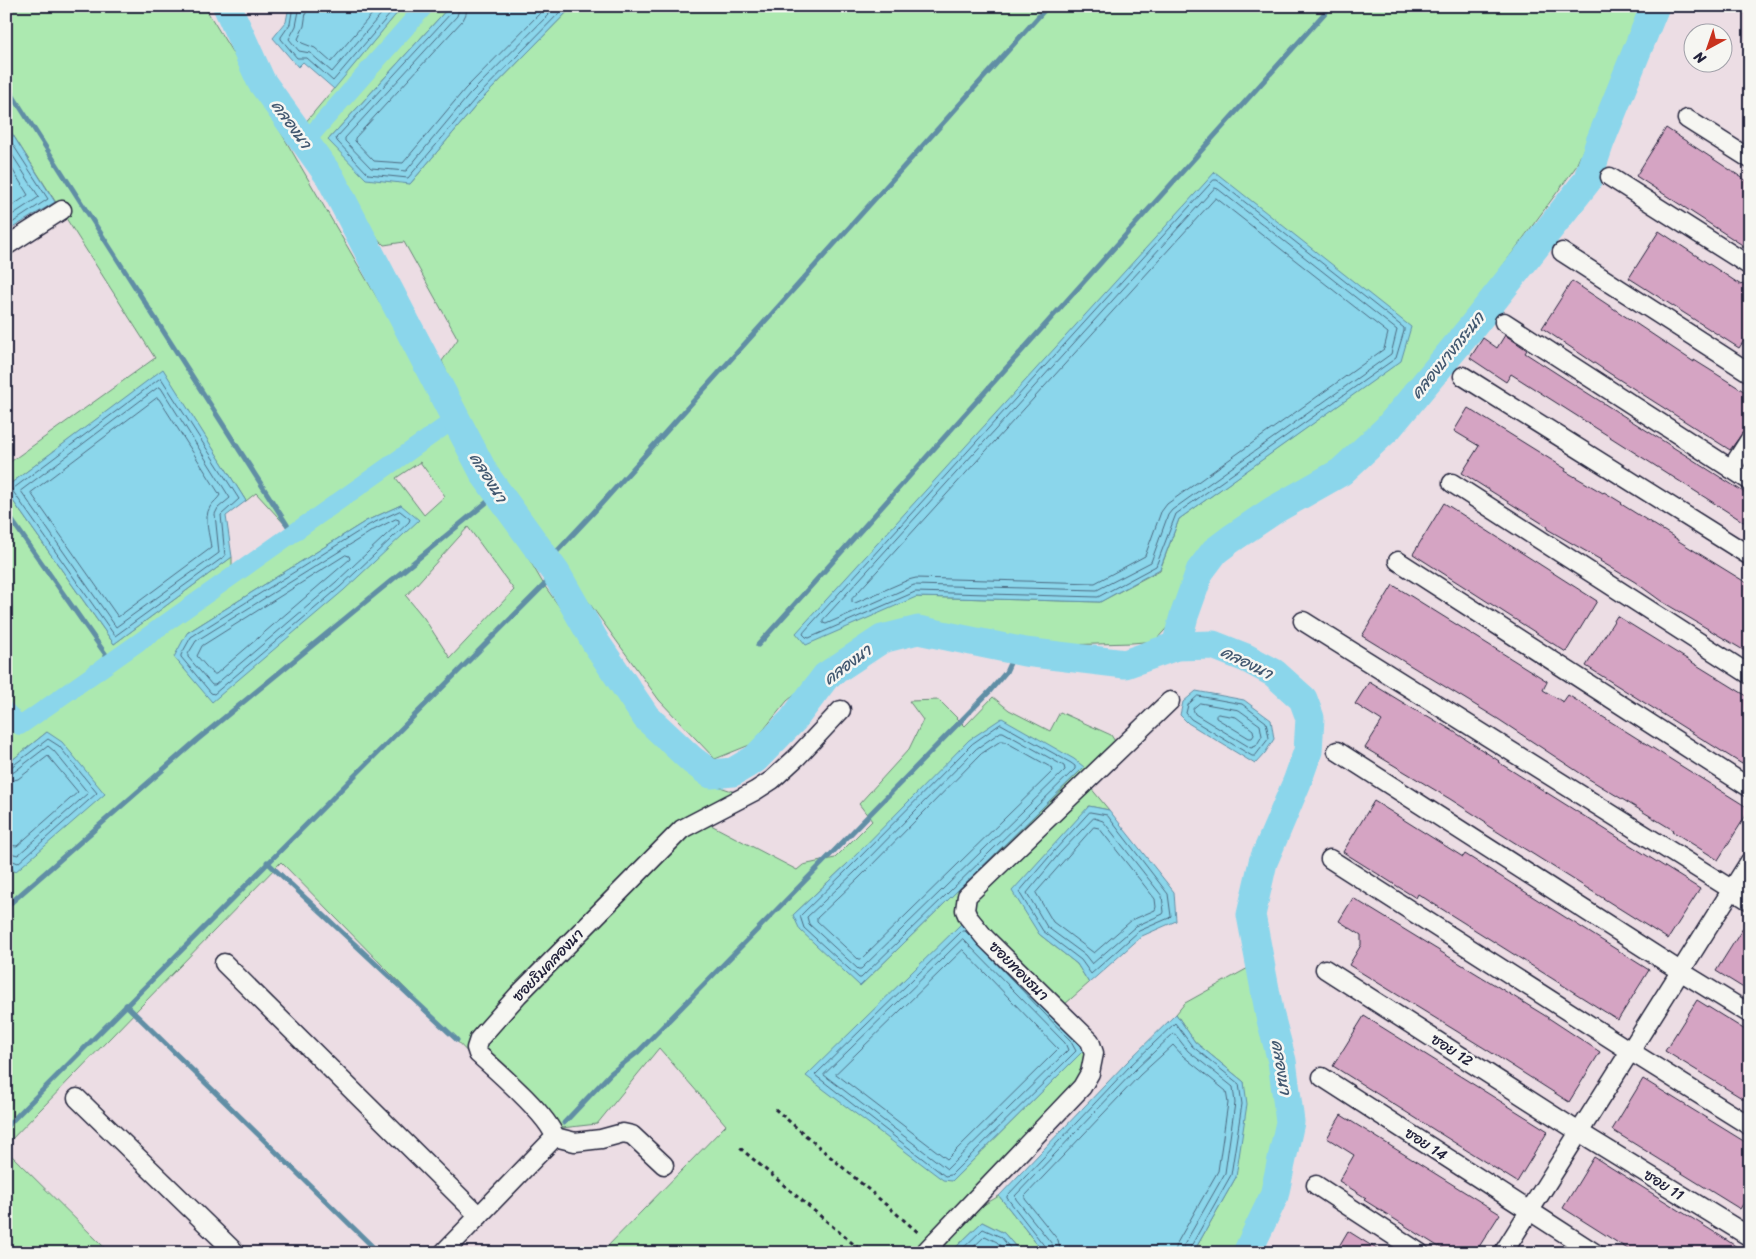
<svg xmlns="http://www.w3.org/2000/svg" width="1756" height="1259" viewBox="0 0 1756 1259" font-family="Sriracha,'Playpen Sans Thai',sans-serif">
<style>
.green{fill:#ace9b0;stroke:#678676;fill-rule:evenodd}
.water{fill:#8bd6eb;stroke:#618ea5}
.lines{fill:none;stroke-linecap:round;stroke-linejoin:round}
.shore{stroke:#4c6a81;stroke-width:1}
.stream{stroke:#618ea5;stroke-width:5}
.canal{stroke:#8bd6eb;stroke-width:18}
.river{stroke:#8bd6eb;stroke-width:29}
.building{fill:#d5a4c3;stroke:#22223b}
.minor-casing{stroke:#22223b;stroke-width:21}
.path{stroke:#22223b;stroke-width:3;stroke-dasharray:4 4;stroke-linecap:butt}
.minor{stroke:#f6f6f2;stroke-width:18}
.labels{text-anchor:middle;stroke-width:5;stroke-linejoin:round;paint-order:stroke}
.street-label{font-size:15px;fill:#22223b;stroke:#f6f6f2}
.water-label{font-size:16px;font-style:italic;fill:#425870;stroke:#f6f6f2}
</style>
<rect width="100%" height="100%" fill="#ecdde4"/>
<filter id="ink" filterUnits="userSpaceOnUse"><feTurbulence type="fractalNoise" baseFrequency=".02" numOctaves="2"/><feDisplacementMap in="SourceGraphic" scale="10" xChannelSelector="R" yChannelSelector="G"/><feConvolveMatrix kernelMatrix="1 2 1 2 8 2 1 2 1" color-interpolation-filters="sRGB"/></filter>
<g filter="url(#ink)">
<g class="green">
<path d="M6 6H204L272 117 544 585 651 737 689 772 714 785 735 792 716 805 690 814 797 870 803 865 835 858 872 821 859 804 909 749 923 720 909 701 939 700 965 726 993 697 1009 710 1050 731 1060 712 1111 735 1123 754 1090 787 1109 810 1088 806 1039 934 1077 964 1089 983 1064 1005 1001 943 976 911 956 929 952 1181 1083 1051 1087 1058 1080 1078 911 1253H601L726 1125 659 1048 597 1124 544 1130 281 862 6 1145V861L16 871 47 732 6 765V491L114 644 232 557V571L289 529 256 493 246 501 163 370 6 487V465L155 358 6 124ZM420 462 445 496 424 515 396 478ZM401 505 187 633 366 521ZM468 527 514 590 450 658 424 618 406 596ZM1084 767 860 986 793 915 846 865Z"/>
<path d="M403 6H450L328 140 410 184 479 102 573 6H1647L1575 168 1465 317 1367 438 1257 516 1203 549 1172 622 1155 641 1132 643 1062 645 930 626 857 644 787 701 752 744 715 759 659 700 482 454 442 361 458 339 404 242 384 245 362 222 349 185 320 149 304 124ZM1400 361 1179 519 1160 570 1100 602 916 597Z"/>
<polygon points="1250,967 1263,1016 1275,1079 1283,1128 1276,1157 1264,1192 1234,1253 1193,1253 1236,1177 1244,1082 1195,1042 1176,1014 1185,1003"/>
<polygon points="6,1150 110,1253 6,1253"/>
<polygon points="999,1196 1044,1253 1021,1253 1004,1233 982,1222 950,1253 934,1253 980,1207"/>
</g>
<g class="water">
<polygon points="289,6 403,6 334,89 303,62 298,67 273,38 286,22"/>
<polygon points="450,6 573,6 479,102 410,184 366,179 328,140"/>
<polygon points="6,124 55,202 6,232"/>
<polygon points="1215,172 1411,327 1401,361 1179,519 1160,569 1100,602 916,597 806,645 796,633"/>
<polygon points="163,369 246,501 226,516 232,557 114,644 6,491 6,487"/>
<polygon points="401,505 419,520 344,590 212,702 174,657 187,633 366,521"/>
<polygon points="1196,691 1244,700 1271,720 1274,739 1265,753 1255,764 1188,723 1180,715 1183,702"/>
<polygon points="1002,718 1074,759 1084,767 860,986 800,930 793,915 846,865 969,740"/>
<polygon points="47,732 62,742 105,794 15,872 6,861 6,765"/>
<polygon points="1089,806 1109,810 1174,892 1176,921 1142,936 1089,983 1077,964 1039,934 1012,891"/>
<polygon points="963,922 1074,1037 1083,1051 952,1181 943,1180 806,1076"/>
<polygon points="1176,1014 1195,1042 1244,1082 1247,1104 1236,1177 1193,1253 1044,1253 999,1196 1127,1062"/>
<polygon points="982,1222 1004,1233 1021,1253 950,1253"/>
</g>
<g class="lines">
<g class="shore">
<polyline points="293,6 290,24 281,37 281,39 297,58 307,58 333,81 397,6"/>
<polyline points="300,6 296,26 289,39 299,51 310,53 332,72 388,6"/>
<polyline points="307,6 304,26 298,39 302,43 315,48 331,62 379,6"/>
<polyline points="453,6 452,12 336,138 337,141 368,174 408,178 475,99 566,6"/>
<polyline points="460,6 457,16 345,138 345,141 371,168 406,171 470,94 557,6"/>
<polyline points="467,6 466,14 463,20 355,138 355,141 374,161 403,163 465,89 547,6"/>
<polyline points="6,134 48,199 6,227"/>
<polyline points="6,145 39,197 6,219"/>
<polyline points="6,159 28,195 6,210"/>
<polygon points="1214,180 1217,180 1404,328 1404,331 1396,358 1176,514 1156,566 1098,597 915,592 809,638 806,637 803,634 804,632"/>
<polygon points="1215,188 1218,189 1397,330 1391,354 1172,510 1168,515 1151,562 1097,590 914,585 826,624 823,623 823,620"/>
<polygon points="1216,198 1388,333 1384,349 1167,504 1161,512 1145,556 1095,583 916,578 908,580 855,603 852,602 852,599"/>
<polygon points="161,378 239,499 221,515 225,556 115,636 12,490"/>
<polygon points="159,387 161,388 230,498 218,508 215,514 219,553 116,627 21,491"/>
<path d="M157 398 159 399 220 495C218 499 213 502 210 507 203 518 210 536 211 548L118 617 31 493Z"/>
<polygon points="400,511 410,519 409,522 340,587 214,694 211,693 181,657 181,655 191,637 369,525"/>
<polygon points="396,519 399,520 399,523 336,582 215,685 212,685 188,657 188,654 196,641 372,531"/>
<polygon points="346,555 349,556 350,559 216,674 213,674 197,656 202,646"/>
<polygon points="1198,696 1242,704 1266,722 1269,738 1255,756 1252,756 1191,719 1186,713 1188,705"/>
<polygon points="1200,703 1239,710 1260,725 1262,736 1256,746 1251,748 1195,714 1193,709"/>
<polygon points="1218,714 1236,717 1253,730 1254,735 1252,738 1249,738 1216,718 1216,716"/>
<polygon points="1001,724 1071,763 1075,766 1075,769 861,978 859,978 804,928 800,916 849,868 972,744"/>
<polygon points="1001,732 1003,732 1064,766 1065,770 861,969 858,969 809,924 807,917 854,873 976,749"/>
<polygon points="1001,741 1004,741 1052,768 1053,771 861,959 858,959 817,921 817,918 859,878 981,754"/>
<polyline points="6,768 11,767 48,739 59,746 97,793 18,863 6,858"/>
<polyline points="6,774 14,772 48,746 54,751 88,793 18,855 6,852"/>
<polyline points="6,782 18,779 48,756 78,792 17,846 6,845"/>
<polygon points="1090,812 1107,815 1168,894 1171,916 1169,918 1139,931 1091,974 1081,960 1043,931 1019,892 1055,850"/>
<polygon points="1094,818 1103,821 1162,896 1164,912 1163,914 1136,926 1092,964 1085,955 1047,927 1027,893 1059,854"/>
<polygon points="1094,827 1099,828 1155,899 1156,907 1155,910 1132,920 1094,953 1053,922 1036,893"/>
<polygon points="963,939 1065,1043 1068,1050 947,1169 824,1075"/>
<polyline points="974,940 965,931 962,931 815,1075 945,1176 951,1175 1076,1051 1070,1040 991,958"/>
<polygon points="963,950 1058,1049 947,1159 836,1074"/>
<polyline points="958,1253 983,1229 1001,1237 1014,1253"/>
<polyline points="967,1253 985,1236 997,1242 1006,1253"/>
<polyline points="1048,1253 1046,1248 1007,1198 1007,1196 1130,1066 1175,1023 1192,1046 1239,1084 1242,1104 1231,1175 1190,1248 1189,1253"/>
<polyline points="1054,1253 1052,1244 1016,1199 1015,1196 1135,1070 1174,1033 1188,1051 1233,1087 1235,1103 1225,1173 1184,1245 1183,1253"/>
<polyline points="1061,1253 1058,1240 1025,1199 1025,1196 1140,1075 1173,1045 1183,1056 1226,1091 1228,1103 1218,1171 1177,1243 1175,1253"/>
</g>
<g class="stream">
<polyline points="6,85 293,534"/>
<polyline points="6,512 111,662"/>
<polyline points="548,561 593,513 1048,6"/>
<polyline points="758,645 1331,6"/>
<polyline points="267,862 457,1040"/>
<polyline points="6,907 197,740 498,493"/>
<polyline points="126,1005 379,1253"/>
<polyline points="564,1123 611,1073 638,1052 990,691 1006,672 1016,650"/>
<polyline points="6,1127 556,573"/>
</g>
<g class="canal">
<polyline points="305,142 425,6"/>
<polyline points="6,711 20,726 455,419"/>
</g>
<g class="river">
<polyline points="227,6 261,81 330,177 485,475 556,573 596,643 646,717 692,760 711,774 733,772 755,759 793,720 826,676 882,639 918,630 1025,652 1125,664 1176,646 1213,645 1246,658 1274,673 1303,699 1310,718 1308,751 1297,782 1263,862 1251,915 1270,1016 1282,1061 1290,1122 1274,1196 1247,1253"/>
<polyline points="1176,646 1184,616 1200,571 1215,551 1231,539 1274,510 1341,472 1388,428 1472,327 1587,181 1600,142 1655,6"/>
</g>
</g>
<g class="building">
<polygon points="1666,128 1750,183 1750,250 1636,176"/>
<polygon points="1659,231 1741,285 1742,284 1750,289 1750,332 1739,348 1629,278"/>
<polygon points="1572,281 1694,362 1694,360 1750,395 1750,423 1730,450 1609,373 1542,328"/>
<polygon points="1505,335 1527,350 1525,353 1570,382 1750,496 1750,526 1511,374 1506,382 1470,358 1483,338 1497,348"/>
<polygon points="1468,408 1566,469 1565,471 1603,493 1604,492 1622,503 1621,504 1677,539 1677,540 1750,585 1750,654 1661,601 1635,582 1600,561 1601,560 1547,529 1548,527 1462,473 1479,446 1454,431"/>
<polygon points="1444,503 1597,601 1566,652 1413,554"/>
<polygon points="1393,585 1547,681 1547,682 1543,690 1563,702 1568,695 1750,809 1718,860 1672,831 1673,830 1589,779 1498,719 1362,636"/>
<polygon points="1617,616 1750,698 1750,751 1742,764 1586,666"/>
<polygon points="1369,682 1425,716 1426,715 1453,731 1499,761 1498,762 1700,889 1668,939 1485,824 1486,822 1450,799 1365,748 1382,721 1355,704"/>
<polygon points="1374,801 1463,857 1465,854 1649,970 1618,1020 1418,894 1416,898 1343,852"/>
<polygon points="1353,898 1544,1015 1600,1052 1569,1102 1484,1048 1349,965 1361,945 1361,935 1339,921"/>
<polygon points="1750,917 1750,992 1716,971"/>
<polygon points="1697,1000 1750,1033 1750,1103 1665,1051"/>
<polygon points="1364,1016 1548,1131 1517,1182 1333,1066"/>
<polygon points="1643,1079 1750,1145 1750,1193 1740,1209 1612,1130"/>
<polygon points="1341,1115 1500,1214 1475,1253 1450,1253 1439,1246 1439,1247 1364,1200 1366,1198 1339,1181 1354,1155 1327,1138"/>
<polygon points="1594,1157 1722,1237 1746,1253 1634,1253 1563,1208"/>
<polygon points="1348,1231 1383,1253 1335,1253"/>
</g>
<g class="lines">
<defs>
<g id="minor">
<polyline points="1687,119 1750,159"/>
<polyline points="1610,177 1750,266"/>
<polyline points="6,246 62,210"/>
<polyline points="1562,252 1750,373"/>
<polyline points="1504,322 1750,481"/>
<polyline points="1463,376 1750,556"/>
<polyline points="1731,469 1750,439"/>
<polyline points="1452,483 1750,675"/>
<polyline points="1398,561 1750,788"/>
<polyline points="1303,621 1750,901"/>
<polyline points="1337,751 1680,971 1750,1014"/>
<polyline points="1330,859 1630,1051 1750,1126"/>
<polyline points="224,963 479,1216"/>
<polyline points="1325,969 1579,1132 1750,1237"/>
<polyline points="1322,1077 1595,1253"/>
<polyline points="77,1098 236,1253"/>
<polyline points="555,1137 575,1142 601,1139 623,1133 632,1135 664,1165"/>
<polyline points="1316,1185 1420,1253"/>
<path d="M443 1253 555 1137C548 1115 497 1071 478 1054L476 1048 479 1039 518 995 682 829 755 791 772 780 797 757 841 710"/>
<polyline points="924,1253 1082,1087 1090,1073 1094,1053 1090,1041 985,938 968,917 965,910 967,896 1170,701"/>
<polyline points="1503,1253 1750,861"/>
</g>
</defs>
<use href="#minor" class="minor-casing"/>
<g class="path">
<polyline points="775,1109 920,1234"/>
<polyline points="740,1148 864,1253"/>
</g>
<use href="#minor" class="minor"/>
</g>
</g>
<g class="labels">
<g class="street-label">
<text transform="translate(548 965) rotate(-46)" y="5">ซอยริมคลองนา</text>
<text transform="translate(1019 971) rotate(45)" y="5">ซอยทองธนา</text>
<text transform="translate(1452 1050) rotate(33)" y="5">ซอย 12</text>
<text transform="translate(1426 1144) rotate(33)" y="5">ซอย 14</text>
<text transform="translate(1664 1185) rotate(32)" y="5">ซอย 11</text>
</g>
<g class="water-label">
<text transform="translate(292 124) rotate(54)" y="6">คลองนา</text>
<text transform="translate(1447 355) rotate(-51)" y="6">คลองบางกระนก</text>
<text transform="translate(489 477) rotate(58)" y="6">คลองนา</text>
<text transform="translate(1247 662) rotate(26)" y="6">คลองนา</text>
<text transform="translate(847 664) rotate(-37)" y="6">คลองนา</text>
<text transform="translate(1282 1067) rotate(81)" y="6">คลองนา</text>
</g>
</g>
<rect width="1756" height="1259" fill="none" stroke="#f6f6f2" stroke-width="25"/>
<rect x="12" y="12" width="1731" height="1234" fill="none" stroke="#22223b" stroke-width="2" filter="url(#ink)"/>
<g transform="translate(1708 48) rotate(220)"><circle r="24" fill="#f6f6f2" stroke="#a1a1a9"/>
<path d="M0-4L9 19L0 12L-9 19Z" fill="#c8321e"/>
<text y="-8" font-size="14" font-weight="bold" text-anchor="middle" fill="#22223b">N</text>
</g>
</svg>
